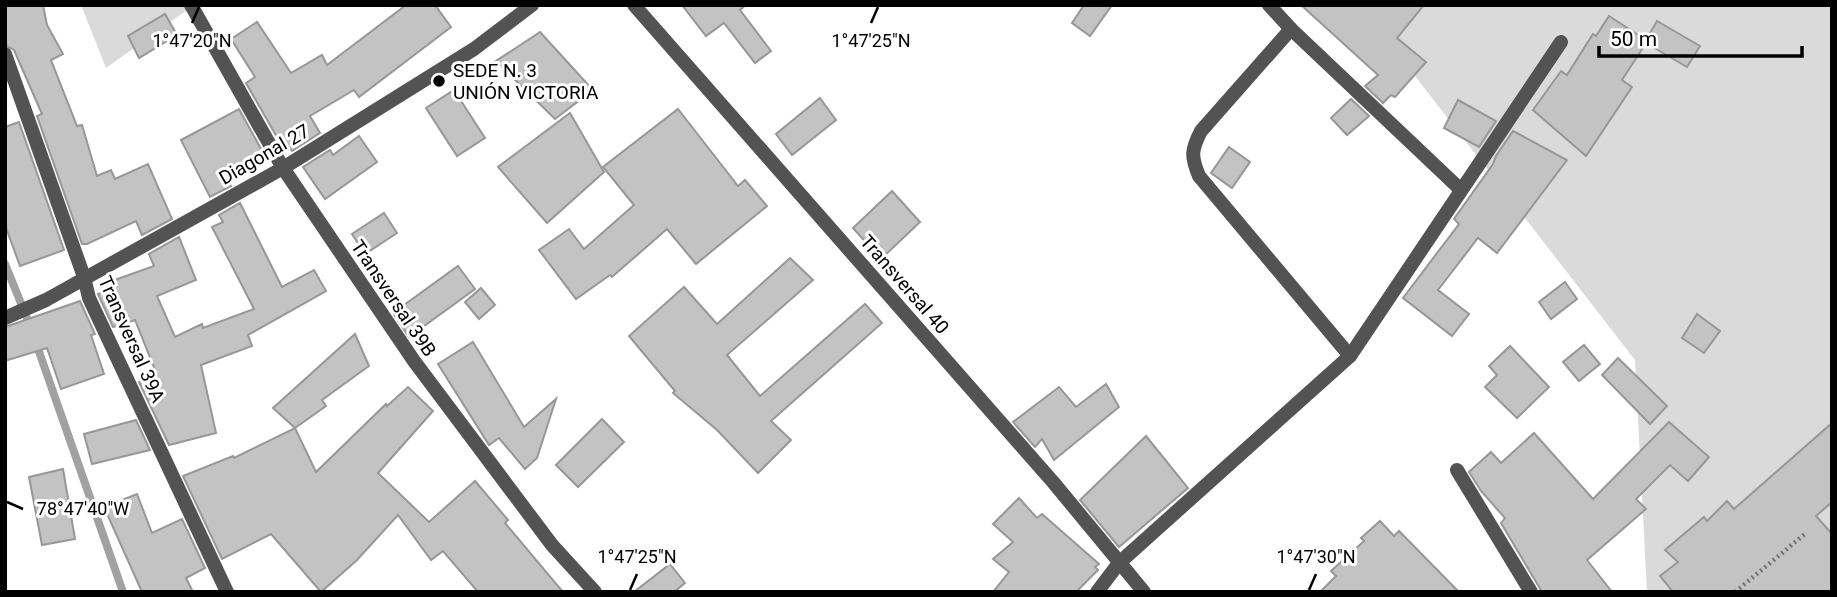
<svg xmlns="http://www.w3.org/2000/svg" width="1837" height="597" viewBox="0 0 1837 597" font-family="Roboto,sans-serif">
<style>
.green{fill:#dadada}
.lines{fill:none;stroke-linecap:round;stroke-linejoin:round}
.stream{stroke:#a1a1a1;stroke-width:8}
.building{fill:#c3c3c3;stroke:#979797;stroke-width:2}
.path{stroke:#757575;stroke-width:4.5;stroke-dasharray:2 3.5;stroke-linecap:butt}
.minor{stroke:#535353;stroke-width:14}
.ticks{fill:none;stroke:#000;stroke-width:2.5}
.poi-dot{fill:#000;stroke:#fff;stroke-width:2.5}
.labels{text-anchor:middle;stroke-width:6;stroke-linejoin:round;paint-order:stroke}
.poi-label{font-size:19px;fill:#000;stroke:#fff;text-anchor:start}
.street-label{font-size:19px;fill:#000;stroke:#fff}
.ticks-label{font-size:18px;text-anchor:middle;fill:#000;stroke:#fff;stroke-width:6;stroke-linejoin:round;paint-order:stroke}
</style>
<rect width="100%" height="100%" fill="#fff"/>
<g class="green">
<polygon points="81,5 194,5 106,68"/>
<polygon points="1360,5 1832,5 1832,592 1647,592 1635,360"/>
</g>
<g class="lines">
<g class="stream">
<polyline points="5,264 31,328"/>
<polyline points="36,343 123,592"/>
</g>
</g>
<g class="building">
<polygon points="5,5 43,5 47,25 63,54 51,60 77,126 82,125 97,176 111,170 115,179 148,164 172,219 142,235 136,221 87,244 82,244 37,116 42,114 14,50 5,45"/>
<polygon points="406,5 435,5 451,27 359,97 354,90 310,116 320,133 292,151 286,143 282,146 246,83 255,77 231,39 257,22 291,73 322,55 327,65"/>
<polygon points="682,5 746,5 740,10 771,51 755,63 724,23 706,36"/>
<polygon points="1084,5 1112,5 1090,36 1072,23"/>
<polygon points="1301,5 1424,5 1397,38 1426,62 1395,97 1391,95 1383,103 1365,86 1378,75"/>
<polygon points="165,14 177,35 139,58 128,36"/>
<polygon points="1609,16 1646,40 1657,21 1700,46 1687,67 1646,43 1622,80 1632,87 1586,156 1533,110 1561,71 1567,75 1593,34 1596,36"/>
<polygon points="540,32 593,90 555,119 496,61"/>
<polygon points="454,90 485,138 457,156 426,108"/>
<polygon points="820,98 836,120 792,155 776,134"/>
<polygon points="1351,99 1369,116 1347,135 1331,118"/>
<polygon points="1458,100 1496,121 1479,147 1444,128"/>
<polygon points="239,109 265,156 226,176 231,186 210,197 181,140"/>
<polygon points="678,109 738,186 745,180 767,206 696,264 667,229 612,277 610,275 576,299 539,250 569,229 584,249 634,205 603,167"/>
<polygon points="570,113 604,172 547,223 498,167"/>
<polygon points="19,122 64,250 20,266 5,225 5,127"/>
<polygon points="1513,131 1567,160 1497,253 1478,238 1438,290 1469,314 1452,336 1403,298 1459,224 1454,219 1493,164 1496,156"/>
<polygon points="359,136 377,162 325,199 303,167 330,150 333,155"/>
<polygon points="1229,147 1250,162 1232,188 1211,173"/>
<polygon points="892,191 920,222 881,259 853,228"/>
<polygon points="240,203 282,287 314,270 326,291 248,335 252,346 201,365 216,433 169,445 139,382 157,375 135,320 113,327 98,294 103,292 101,285 154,266 149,254 179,237 196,280 157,296 175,337 202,324 203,328 254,309 212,227 223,222 219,215"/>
<polygon points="384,213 397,233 365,254 352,234"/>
<polygon points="790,258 813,280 727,355 760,396 865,304 882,323 771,421 791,440 758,473 717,430 673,393 675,391 629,336 684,287 717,324"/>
<polygon points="458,266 475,289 409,337 393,313"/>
<polygon points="1565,282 1577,299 1551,319 1539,302"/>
<polygon points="481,288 495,305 479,319 465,302"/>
<polygon points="80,301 95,334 91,335 104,374 61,389 47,348 5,361 5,327"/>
<polygon points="1697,314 1720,331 1704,353 1682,338"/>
<polygon points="355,334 369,366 322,400 326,406 295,428 273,408"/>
<polygon points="473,342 524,427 556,399 537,458 525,469 499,438 489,445 438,364"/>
<polygon points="1584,345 1600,364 1579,381 1563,362"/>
<polygon points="1510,346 1549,387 1517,418 1485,387 1497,375 1489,366"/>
<polygon points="1618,358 1667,406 1650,424 1602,375"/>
<polygon points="1106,384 1119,407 1054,460 1042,439 1035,447 1013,422 1059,387 1076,407"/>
<polygon points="408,387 433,411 378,473 429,522 475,481 508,520 505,523 563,592 478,592 443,551 431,560 398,515 357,560 321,592 271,534 222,559 183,476 233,456 234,458 295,428 316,472 386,404 387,406"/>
<polygon points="602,419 624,442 578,487 556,465"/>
<polygon points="136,420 150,450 92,464 84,434"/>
<polygon points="1669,422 1709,457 1688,481 1670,465 1636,499 1646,509 1587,560 1612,592 1542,592 1501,523 1505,518 1481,491 1469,472 1491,452 1501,463 1534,433 1593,499"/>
<polygon points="1832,423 1832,502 1816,516 1832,534 1832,592 1673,592 1660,576 1678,562 1665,550 1704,517 1707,521 1727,501 1734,509"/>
<polygon points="1146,436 1188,488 1119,547 1080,500"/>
<polygon points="63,469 75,539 42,545 29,477"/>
<polygon points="137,494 152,533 182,519 205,568 186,578 193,592 142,592 104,507"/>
<polygon points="1019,498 1037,518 1042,514 1099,564 1095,567 1098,570 1076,592 993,592 1009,572 993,559 1013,542 993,524"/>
<polygon points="1380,521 1394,536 1399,531 1459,592 1320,592 1336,576 1331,571 1364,541 1361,538"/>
<polygon points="670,564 685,583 674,592 634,592"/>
</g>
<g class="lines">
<polyline class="path" points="1735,592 1805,534"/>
<g class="minor">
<polyline points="191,5 283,168 414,361 552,545 595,592"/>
<polyline points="634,5 1053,482 1144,592"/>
<polyline points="1269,5 1291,29 1461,190"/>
<path d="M1291 29 1201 131C1191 150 1191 157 1199 176L1350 356"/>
<polyline points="5,54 84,277 89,298 227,592"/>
<polyline points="5,318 46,300 283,168 474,49 532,5"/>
<polyline points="1457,470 1531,592"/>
<polyline points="1097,592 1119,563 1350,356 1561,42"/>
</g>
</g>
<path class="ticks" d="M192 23 199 7M871 23 878 7M7 502 23 509M630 590 637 574M1309 590 1316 574"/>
<circle class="poi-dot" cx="439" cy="81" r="7"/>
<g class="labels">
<g class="poi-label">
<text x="453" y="77">SEDE N. 3<tspan x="453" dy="22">UNIÓN VICTORIA</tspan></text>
</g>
<g class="street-label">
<text transform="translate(264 154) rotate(-30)" y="7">Diagonal 27</text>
<text transform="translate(905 284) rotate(49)" y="7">Transversal 40</text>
<text transform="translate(394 298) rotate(56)" y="7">Transversal 39B</text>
<text transform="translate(132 339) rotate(66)" y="7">Transversal 39A</text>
</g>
</g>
<g class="ticks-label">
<text x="192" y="47">1°47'20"N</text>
<text x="871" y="47">1°47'25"N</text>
<text x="83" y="515">78°47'40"W</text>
<text x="637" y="563">1°47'25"N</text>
<text x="1316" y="563">1°47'30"N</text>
</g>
<rect width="1837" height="597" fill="none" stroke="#000000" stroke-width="14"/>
<path d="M1599 46v10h203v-10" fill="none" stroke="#000000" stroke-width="3.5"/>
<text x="1610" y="46" font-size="21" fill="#000000" stroke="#ffffff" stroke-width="5" paint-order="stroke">50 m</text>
</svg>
